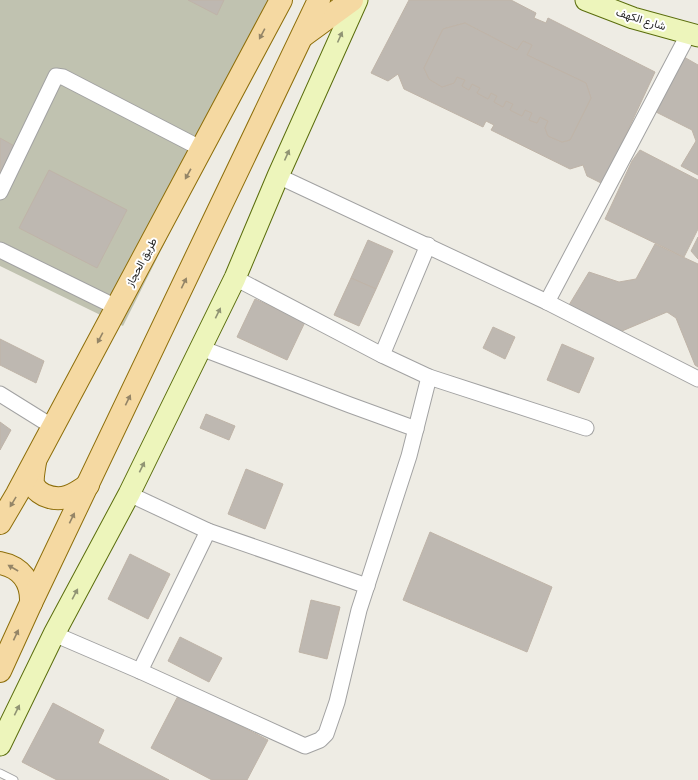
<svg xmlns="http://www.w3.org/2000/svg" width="698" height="780" viewBox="0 0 698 780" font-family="'Exo 2',Vazirmatn,sans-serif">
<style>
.construction{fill:#c0c2b0}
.building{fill:#beb8b1;stroke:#bfb4a8;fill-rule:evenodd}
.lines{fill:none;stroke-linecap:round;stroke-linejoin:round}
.service-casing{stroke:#a2a2a2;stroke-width:9}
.minor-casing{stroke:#a2a2a2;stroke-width:17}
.secondary-casing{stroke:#5a6d0c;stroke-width:23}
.primary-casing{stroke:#8d6e0a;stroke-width:24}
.service{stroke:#fff;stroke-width:7}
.minor{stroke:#fff;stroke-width:15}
.secondary{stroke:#edf5bb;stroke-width:21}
.primary{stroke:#f5d9a2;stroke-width:22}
.oneway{fill:#948567}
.oneway2{fill:#909474}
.labels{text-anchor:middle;stroke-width:4;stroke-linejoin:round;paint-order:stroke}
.street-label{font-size:11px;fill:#1e1e1e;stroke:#fff}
</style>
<rect width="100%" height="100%" fill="#eeece4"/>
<polygon class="construction" points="0,0 285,0 246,81 123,326 0,266"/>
<g class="building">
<polygon points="188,0 224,0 217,15"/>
<path d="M409 0H511L536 13 534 18 546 23 548 18 655 72 603 184 587 176 583 165 570 169 491 130 494 125 486 121 483 127 404 89 398 74 388 81 371 73ZM465 23 517 50 523 41 532 45 527 55 586 83 591 98 570 140 562 142 548 136 545 128 548 121 540 117 537 123 529 120 532 113 525 110 522 116 510 110 513 104 506 101 503 107 494 102 497 96 491 93 488 99 477 93 480 88 472 84 469 90 462 86 465 80 457 77 454 83 442 87 429 79 424 68 443 29Z"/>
<polygon points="465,23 517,50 523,41 532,45 527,55 586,83 591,98 570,140 562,142 548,136 545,128 548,121 540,117 537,123 529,120 532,113 525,110 522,116 510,110 513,104 506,101 503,107 494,102 497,96 491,93 488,99 477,93 480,88 472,84 469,90 462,86 465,80 457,77 454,83 442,87 429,79 424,68 443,29"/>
<polygon points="684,57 698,65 698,175 681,166 696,141 692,130 654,111"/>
<polygon points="0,138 18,148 0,183"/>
<polygon points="640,150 698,180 698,229 684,257 605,219 632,161"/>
<polygon points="49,170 127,210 97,268 19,228"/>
<polygon points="698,237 698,259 691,251"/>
<polygon points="368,240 393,251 376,289 351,278"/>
<polygon points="655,244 698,264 698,367 695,365 676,318 667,312 622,331 569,305 589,272 619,282 636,279"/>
<polygon points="351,278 376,289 359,326 334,315"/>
<polygon points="255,299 305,322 287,360 237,337"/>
<polygon points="493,327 515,337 505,359 483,348"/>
<polygon points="0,339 44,361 36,383 0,365"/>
<polygon points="562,344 594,358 579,393 547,380"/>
<polygon points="206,414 235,426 229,440 200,428"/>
<polygon points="0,422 11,430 0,450"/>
<polygon points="246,469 283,484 265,529 228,514"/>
<polygon points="430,532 552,587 527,652 403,600"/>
<polygon points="130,554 170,574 148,619 108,599"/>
<polygon points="311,600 340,607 327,659 299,652"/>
<polygon points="180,637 222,658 209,682 168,661"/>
<polygon points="179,694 268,740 247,780 212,780 151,748"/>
<polygon points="53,703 104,730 98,743 169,780 57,780 22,762"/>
</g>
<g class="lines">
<defs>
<polyline id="service" points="0,773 14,780"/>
<g id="minor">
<polyline points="278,176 547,302 698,379"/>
<polyline points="0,192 56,76 63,77 202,149"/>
<polyline points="0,250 116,307"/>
<polyline points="235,278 382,355 429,377 586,428"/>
<polyline points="547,302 689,33"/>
<polyline points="201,348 350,405 416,429"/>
<polyline points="382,355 428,245"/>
<polyline points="0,394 53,427"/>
<polyline points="129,494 208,531 367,586"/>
<polyline points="54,634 140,671 305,746 320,740 326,734 337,702 359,610 409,456 429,377"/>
<polyline points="140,671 208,531"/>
</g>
<g id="secondary">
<polyline points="586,0 633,18 698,36"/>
<polyline points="0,745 54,634 129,494 235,278 278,176 357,0"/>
</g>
<g id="primary">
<polyline points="304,35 352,0"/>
<path d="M35 462C34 469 32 478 33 484 35 489 40 493 44 495 62 503 74 495 88 485"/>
<polyline points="0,523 17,494 281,0"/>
<path d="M0 563C21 567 32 582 31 603"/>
<polyline points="0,671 31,603 319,0"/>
</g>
</defs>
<use href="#service" class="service-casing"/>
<use href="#minor" class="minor-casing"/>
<use href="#secondary" class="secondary-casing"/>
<use href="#primary" class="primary-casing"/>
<use href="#service" class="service"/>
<use href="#minor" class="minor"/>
<use href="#secondary" class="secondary"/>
<use href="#primary" class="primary"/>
</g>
<defs><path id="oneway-solid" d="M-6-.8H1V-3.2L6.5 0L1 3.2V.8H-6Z"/></defs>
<g class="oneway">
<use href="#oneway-solid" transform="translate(262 34) rotate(118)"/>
<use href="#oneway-solid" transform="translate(188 174) rotate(119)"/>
<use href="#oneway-solid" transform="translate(184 283) rotate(-64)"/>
<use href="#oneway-solid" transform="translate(100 338) rotate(118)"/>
<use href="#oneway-solid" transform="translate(128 400) rotate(-64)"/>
<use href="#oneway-solid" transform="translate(13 502) rotate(121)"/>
<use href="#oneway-solid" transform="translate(72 518) rotate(-64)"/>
<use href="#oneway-solid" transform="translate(13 568) rotate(-150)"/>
<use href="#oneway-solid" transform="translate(16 635) rotate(-65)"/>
</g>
<g class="oneway2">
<use href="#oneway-solid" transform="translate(340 37) rotate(-66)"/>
<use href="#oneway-solid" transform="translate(287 155) rotate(-66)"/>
<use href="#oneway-solid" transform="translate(218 313) rotate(-64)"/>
<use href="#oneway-solid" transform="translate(142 467) rotate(-64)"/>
<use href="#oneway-solid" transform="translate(75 594) rotate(-62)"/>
<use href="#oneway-solid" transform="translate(17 710) rotate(-64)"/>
</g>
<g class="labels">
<g class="street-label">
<text transform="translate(641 19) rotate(17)" y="4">شارع الكهف</text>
<text transform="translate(141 262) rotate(-62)" y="4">طريق الحجاز</text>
</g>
</g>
</svg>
